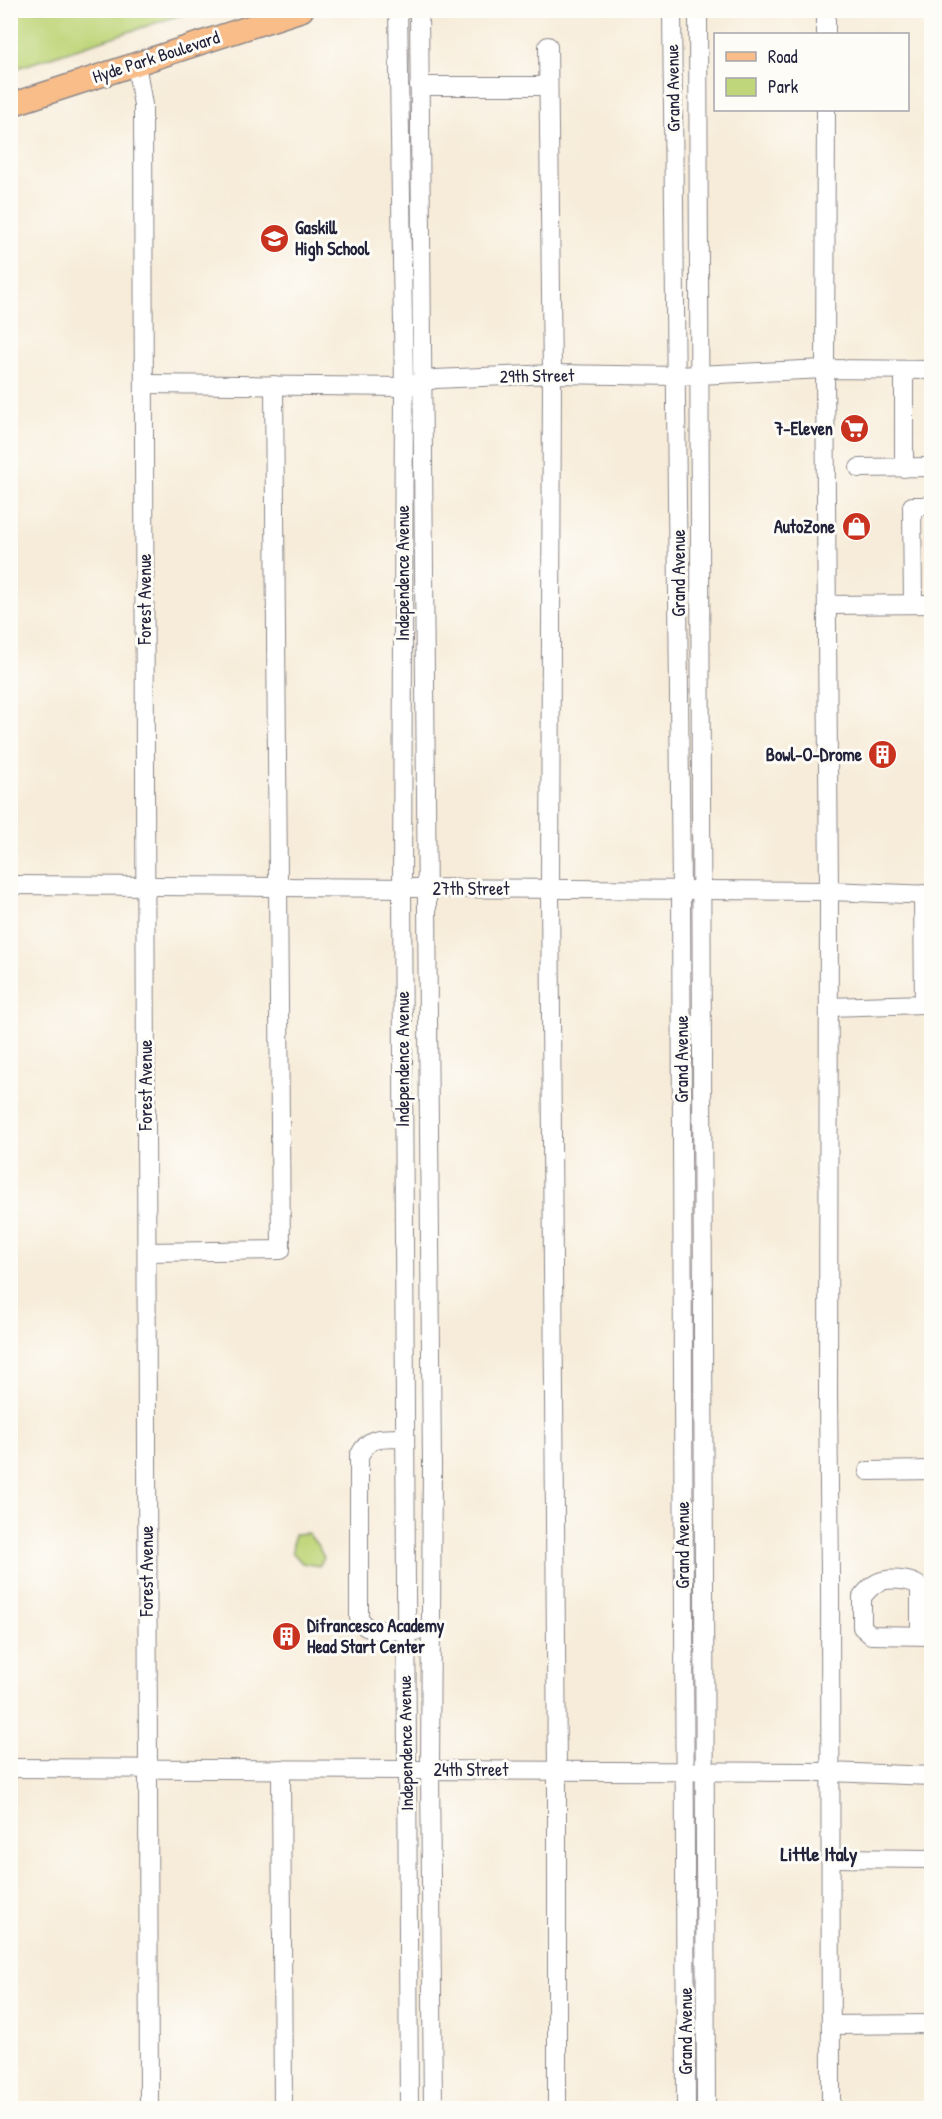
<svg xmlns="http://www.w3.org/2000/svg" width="942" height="2119" viewBox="0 0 942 2119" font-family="'Patrick Hand',sans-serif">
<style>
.green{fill:#bfd67a;stroke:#707c5a;stroke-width:1.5}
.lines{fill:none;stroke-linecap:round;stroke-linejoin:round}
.minor-casing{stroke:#8c878a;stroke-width:20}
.major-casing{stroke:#8c878a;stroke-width:25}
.minor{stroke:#fff;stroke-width:18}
.major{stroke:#f8bd89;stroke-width:22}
.labels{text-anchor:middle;stroke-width:6;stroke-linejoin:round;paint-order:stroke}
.street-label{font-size:18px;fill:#22223b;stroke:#fdfcf7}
.poi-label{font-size:18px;font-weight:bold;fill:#22223b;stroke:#fdfcf7;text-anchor:end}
.neighbourhood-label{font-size:20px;font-weight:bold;fill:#22223b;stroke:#fdfcf7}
</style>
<rect width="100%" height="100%" fill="#fdfcf7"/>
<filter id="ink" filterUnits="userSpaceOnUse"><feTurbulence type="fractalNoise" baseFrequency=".0167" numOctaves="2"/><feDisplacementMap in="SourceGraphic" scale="12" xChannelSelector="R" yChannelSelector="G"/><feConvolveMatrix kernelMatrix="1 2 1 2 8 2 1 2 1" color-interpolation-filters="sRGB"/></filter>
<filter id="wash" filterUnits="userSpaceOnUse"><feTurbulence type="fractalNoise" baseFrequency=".008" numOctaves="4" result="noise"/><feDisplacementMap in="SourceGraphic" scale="24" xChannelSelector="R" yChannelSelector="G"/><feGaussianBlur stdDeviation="1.35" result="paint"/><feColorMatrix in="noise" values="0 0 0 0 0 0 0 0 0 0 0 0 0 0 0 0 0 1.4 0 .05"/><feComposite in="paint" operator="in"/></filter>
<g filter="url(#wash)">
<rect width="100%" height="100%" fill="#f7ecd9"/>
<g class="green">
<polygon points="11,10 193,10 193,11 11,70"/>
<polygon points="308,1533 318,1546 324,1558 319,1566 302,1563 292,1552 294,1534"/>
</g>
</g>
<g filter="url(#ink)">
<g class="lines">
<defs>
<g id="minor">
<polyline points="398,10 404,387 402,888 409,2108"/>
<polyline points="419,10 432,1465 430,1770 433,2108"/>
<polyline points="672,10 681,890 686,2108"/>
<polyline points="698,10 706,2108"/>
<polyline points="826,34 826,10"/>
<polyline points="548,46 552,374 550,889 557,1771 557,2108"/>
<polyline points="136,63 143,105 149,2108"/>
<polyline points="419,86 548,86"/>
<polyline points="826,110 825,369 829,891 828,1397 830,1573 831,2108"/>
<polyline points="904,370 904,468"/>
<polyline points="144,384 404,387 435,379 552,374 677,376 825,369 932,370"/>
<polyline points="859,468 932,467"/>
<polyline points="913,604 912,506 932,506"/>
<polyline points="827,605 932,604"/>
<polyline points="10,885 829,891 932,895"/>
<polyline points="829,1007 924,1004 923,894"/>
<polyline points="147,1252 281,1250 274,385"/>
<path d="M404 1438C383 1439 370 1434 359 1456V1618L366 1627 375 1630 416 1631"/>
<polyline points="868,1471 932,1470"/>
<path d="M920 1636V1587C912 1579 887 1577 877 1583 871 1586 866 1592 862 1597V1627L871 1635 932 1636"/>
<polyline points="10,1768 829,1772 932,1776"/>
<polyline points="281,1769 283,2108"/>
<polyline points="830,1858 932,1859"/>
<polyline points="831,2025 932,2024"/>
</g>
<polyline id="major" points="10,105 302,10"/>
</defs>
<use href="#minor" class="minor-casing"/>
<use href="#major" class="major-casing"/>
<use href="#minor" class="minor"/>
<use href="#major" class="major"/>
</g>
</g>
<defs>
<symbol id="school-disc" viewBox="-11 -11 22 22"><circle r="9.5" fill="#c8321e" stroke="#fdfcf7"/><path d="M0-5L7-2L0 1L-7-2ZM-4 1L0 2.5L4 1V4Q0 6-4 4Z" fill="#fff"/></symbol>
<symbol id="supermarket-disc" viewBox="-11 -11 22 22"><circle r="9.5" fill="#c8321e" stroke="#fdfcf7"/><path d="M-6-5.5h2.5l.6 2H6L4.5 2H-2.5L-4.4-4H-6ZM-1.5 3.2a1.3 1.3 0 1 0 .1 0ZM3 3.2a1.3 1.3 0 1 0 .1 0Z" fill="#fff"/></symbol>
<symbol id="shop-disc" viewBox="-11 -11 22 22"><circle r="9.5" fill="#c8321e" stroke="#fdfcf7"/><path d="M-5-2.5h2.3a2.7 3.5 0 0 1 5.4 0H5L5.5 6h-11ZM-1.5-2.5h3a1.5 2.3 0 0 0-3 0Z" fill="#fff"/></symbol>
<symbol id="building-disc" viewBox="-11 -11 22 22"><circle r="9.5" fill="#c8321e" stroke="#fdfcf7"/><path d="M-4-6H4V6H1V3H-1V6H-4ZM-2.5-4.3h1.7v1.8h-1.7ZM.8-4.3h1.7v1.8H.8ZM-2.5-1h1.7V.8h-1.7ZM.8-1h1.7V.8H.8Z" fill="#fff"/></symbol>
</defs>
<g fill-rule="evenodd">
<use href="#school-disc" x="258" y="222" width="33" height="33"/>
<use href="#supermarket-disc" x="838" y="412" width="33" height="33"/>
<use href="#shop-disc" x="840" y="510" width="33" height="33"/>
<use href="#building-disc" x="866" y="738" width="33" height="33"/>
<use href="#building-disc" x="270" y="1620" width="33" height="33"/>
</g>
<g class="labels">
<g class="street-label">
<text transform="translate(156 57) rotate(-18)" y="6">Hyde Park Boulevard</text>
<text transform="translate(673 88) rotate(-91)" y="6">Grand Avenue</text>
<text transform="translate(537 376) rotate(-1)" y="6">29th Street</text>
<text transform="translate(403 573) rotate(-90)" y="6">Independence Avenue</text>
<text transform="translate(679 573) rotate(-90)" y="6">Grand Avenue</text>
<text transform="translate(145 599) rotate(-90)" y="6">Forest Avenue</text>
<text x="471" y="895">27th Street</text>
<text transform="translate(403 1059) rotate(-90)" y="6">Independence Avenue</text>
<text transform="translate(682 1059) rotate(-90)" y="6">Grand Avenue</text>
<text transform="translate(146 1085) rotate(-90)" y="6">Forest Avenue</text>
<text transform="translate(683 1545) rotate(-90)" y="6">Grand Avenue</text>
<text transform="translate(147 1571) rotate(-90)" y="6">Forest Avenue</text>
<text transform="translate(406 1743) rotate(-91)" y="6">Independence Avenue</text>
<text x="471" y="1776">24th Street</text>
<text transform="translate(686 2031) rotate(-90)" y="6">Grand Avenue</text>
</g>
<g class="poi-label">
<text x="295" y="234" text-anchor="start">Gaskill<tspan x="295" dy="21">High School</tspan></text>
<text x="833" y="435">7-Eleven</text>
<text x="835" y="533">AutoZone</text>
<text x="862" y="761">Bowl-O-Drome</text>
<text x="307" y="1632" text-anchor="start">Difrancesco Academy<tspan x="307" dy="21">Head Start Center</tspan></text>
</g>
<g class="neighbourhood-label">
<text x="819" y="1861">Little Italy</text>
</g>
</g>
<rect width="942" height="2119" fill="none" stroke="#fdfcf7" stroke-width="36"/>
<rect x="714" y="33" width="195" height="78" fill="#fdfcf7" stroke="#a5a5ac" stroke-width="1.5"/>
<rect x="726" y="52" width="30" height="9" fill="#f8bd89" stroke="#a5a5ac" stroke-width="1.5"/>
<text x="768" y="63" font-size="18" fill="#22223b">Road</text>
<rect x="726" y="78" width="30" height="18" fill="#bfd67a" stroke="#a5a5ac" stroke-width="1.5"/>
<text x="768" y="93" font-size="18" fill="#22223b">Park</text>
</svg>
